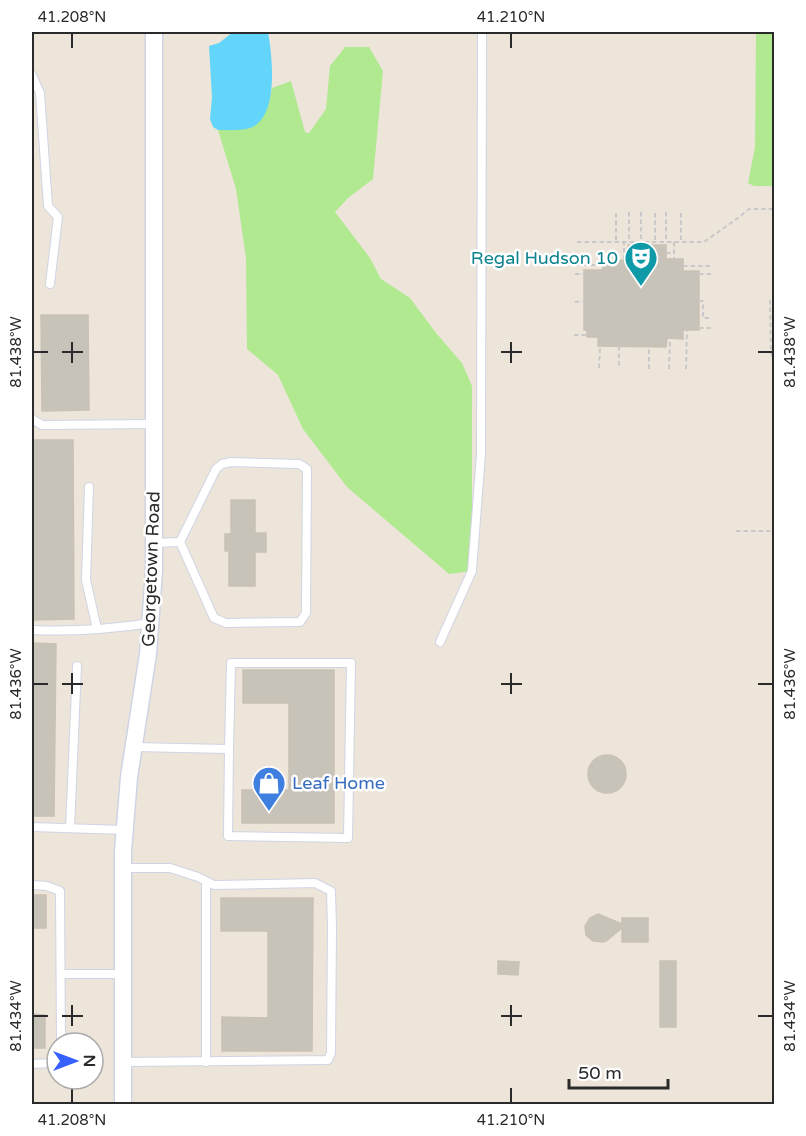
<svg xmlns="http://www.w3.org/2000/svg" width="806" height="1136" viewBox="0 0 806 1136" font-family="'Varela Round',sans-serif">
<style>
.green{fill:#b1e991}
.water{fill:#63d5fa}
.building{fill:#c8c3b9;stroke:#c9c1b4;stroke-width:1.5}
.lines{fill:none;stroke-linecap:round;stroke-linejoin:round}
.lane-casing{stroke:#cfd4e4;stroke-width:10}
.street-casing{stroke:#cfd4e4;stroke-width:19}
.path{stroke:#c8c8c8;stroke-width:2;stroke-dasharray:4.5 3;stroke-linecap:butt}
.lane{stroke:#fff;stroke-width:8}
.street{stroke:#fff;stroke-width:16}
.ticks{fill:none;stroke:#2a2a2a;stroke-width:2}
.labels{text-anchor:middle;stroke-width:5;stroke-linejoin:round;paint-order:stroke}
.culture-label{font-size:18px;fill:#0d838f;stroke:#fff;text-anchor:end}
.street-label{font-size:18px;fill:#2a2a2a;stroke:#fff}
.shop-label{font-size:18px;fill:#366cbe;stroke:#fff;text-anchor:start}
.neatline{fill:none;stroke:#2a2a2a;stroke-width:2}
.ticks-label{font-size:15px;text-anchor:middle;fill:#2a2a2a}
</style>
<rect width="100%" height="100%" fill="#ede5da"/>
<g class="green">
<polygon points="756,32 774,32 774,186 754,186 748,183 755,147"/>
<path d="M345 47H369L383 71 373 179 348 198 335 212 370 258 381 279 410 298 436 333 462 363 472 386V571L449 574 347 487 303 429 278 375 247 349 246 258 236 189 218 130C254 129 265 127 272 88L291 81 305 132 309 133 326 109 330 66Z"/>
</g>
<path class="water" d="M233 32H268C272 54 280 118 250 128 241 131 228 130 218 130L213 127 210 119 212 97 209 46 219 43Z"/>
<g class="building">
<polygon points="628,245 666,245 666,259 683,259 683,271 699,271 699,330 683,330 683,339 667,338 666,347 598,346 598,337 587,337 587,330 584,330 584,270 603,270 602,261 629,260"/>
<polygon points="41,315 88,315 89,410 42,411"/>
<polygon points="32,440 73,440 74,619 32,620"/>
<polygon points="231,500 255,500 255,533 266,533 266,552 255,552 255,586 229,586 229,551 225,551 225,534 231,534"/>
<polygon points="32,643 56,644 54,816 32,816"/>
<polygon points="243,670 334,670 334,823 242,823 242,790 289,790 289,703 243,703"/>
<circle cx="607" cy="774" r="19"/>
<rect x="32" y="895" width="14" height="33"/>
<polygon points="221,898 313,898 312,1051 222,1051 222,1017 268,1018 268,931 221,931"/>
<polygon points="598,914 622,924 622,918 648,918 648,942 622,942 622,928 606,941 602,942 593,941 586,935 585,926 590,918"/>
<polygon points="498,961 519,962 518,975 498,974"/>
<rect x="660" y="961" width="16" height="66"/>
<polygon points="32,1014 45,1015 45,1048 32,1048"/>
</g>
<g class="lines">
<defs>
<g id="lane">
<polyline points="32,75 40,93 48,206 58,217 50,284"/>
<polyline points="32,419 42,425 154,424"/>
<polyline points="89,487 86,580 97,629"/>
<polyline points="154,543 180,542 216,469 222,464 231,462 299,464 307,469 306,613 300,622 226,623 214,618 180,542"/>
<path d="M32 630C72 632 111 629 151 623"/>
<polyline points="440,642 472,571 481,454 482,32"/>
<polyline points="134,747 229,749 231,663 351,663 348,838 228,836 229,749"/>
<polyline points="32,827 124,830"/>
<polyline points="70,828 77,666"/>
<polyline points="123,868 170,868 198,877 214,885 315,883 331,891 332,927 331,1053 328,1060 123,1062"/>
<polyline points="206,882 206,1062"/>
<polyline points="32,885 47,886 60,891 61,1043"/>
<polyline points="61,974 123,974"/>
<polyline points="32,1064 51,1063 57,1052"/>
</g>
<polyline id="street" points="123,1104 123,851 129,777 148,654 154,571 154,32"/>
</defs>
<use href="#lane" class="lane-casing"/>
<use href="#street" class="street-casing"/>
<g class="path">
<polyline points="629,212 629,242"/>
<polyline points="641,212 641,242"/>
<polyline points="666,212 666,242"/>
<polyline points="616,213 616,242"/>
<polyline points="655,213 655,242"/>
<polyline points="681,213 681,242"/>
<polyline points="577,242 704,242 738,218 749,209 774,209"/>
<polyline points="674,242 674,259"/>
<polyline points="666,253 674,253"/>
<polyline points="624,260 624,242"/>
<polyline points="576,265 603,265"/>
<polyline points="683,266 713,266"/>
<polyline points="575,274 584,274"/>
<polyline points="699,274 713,274"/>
<polyline points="770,300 771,352 774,364"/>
<polyline points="699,301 703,301 703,318 712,318"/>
<polyline points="575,302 584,301"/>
<polyline points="699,328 712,328"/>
<polyline points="574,335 587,335"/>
<polyline points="619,346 619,368"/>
<polyline points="599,368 600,346"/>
<polyline points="649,369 649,347"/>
<polyline points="669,369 670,338"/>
<polyline points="686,369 687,330"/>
<polyline points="736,531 774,531"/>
</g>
<use href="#lane" class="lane"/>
<use href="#street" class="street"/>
</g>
<path class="ticks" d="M72 33V48M511 33V48M72 342V363M511 342V363M33 352H48M62 352H83M501 352H522M758 352H773M72 673V694M511 673V694M33 684H48M62 684H83M501 684H522M758 684H773M72 1005V1026M511 1005V1026M33 1016H48M62 1016H83M501 1016H522M758 1016H773M72 1088V1103M511 1088V1103"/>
<defs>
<symbol id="theatre-pin" viewBox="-11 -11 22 30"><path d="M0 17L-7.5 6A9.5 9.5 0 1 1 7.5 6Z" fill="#0f9aa8" stroke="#fff"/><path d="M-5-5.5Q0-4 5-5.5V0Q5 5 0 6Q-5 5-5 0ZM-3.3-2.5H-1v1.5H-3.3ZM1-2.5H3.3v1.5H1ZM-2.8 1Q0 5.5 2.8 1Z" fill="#fff"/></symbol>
<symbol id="shop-pin" viewBox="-11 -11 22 30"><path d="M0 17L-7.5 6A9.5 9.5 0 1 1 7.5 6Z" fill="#3f7fe0" stroke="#fff"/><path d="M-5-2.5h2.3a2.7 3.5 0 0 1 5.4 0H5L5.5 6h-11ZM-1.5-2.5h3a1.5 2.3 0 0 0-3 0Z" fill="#fff"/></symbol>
</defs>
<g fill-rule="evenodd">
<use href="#theatre-pin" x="622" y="239" width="38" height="52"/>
<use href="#shop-pin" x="250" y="764" width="38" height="52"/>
</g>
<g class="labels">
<g class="culture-label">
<text x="618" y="264">Regal Hudson 10</text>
</g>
<g class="street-label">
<text transform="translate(151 569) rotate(-88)" y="6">Georgetown Road</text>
</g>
<g class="shop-label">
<text x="292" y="789">Leaf Home</text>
</g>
</g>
<rect width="806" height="1136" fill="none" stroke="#ffffff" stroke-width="66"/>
<g transform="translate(75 1061) rotate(90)"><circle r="28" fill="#ffffff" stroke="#aaaaaa" stroke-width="1.5"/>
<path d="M0-4.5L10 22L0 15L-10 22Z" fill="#3660ff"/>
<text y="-9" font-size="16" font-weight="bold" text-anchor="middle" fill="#2a2a2a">N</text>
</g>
<path d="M569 1079v9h99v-9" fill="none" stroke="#2a2a2a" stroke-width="3"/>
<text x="578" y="1079" font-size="18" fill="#2a2a2a" stroke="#ffffff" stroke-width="4.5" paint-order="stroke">50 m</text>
<rect x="33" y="33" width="740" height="1070" class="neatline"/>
<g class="ticks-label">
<text x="72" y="22">41.208°N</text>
<text x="511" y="22">41.210°N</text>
<text transform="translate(790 352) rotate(-90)" y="5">81.438°W</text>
<text transform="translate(16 352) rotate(-90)" y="5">81.438°W</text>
<text transform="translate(790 684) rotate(-90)" y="5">81.436°W</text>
<text transform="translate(16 684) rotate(-90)" y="5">81.436°W</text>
<text transform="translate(16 1016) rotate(-90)" y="5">81.434°W</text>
<text transform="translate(790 1016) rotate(-90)" y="5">81.434°W</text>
<text x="72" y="1125">41.208°N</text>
<text x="511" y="1125">41.210°N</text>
</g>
</svg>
